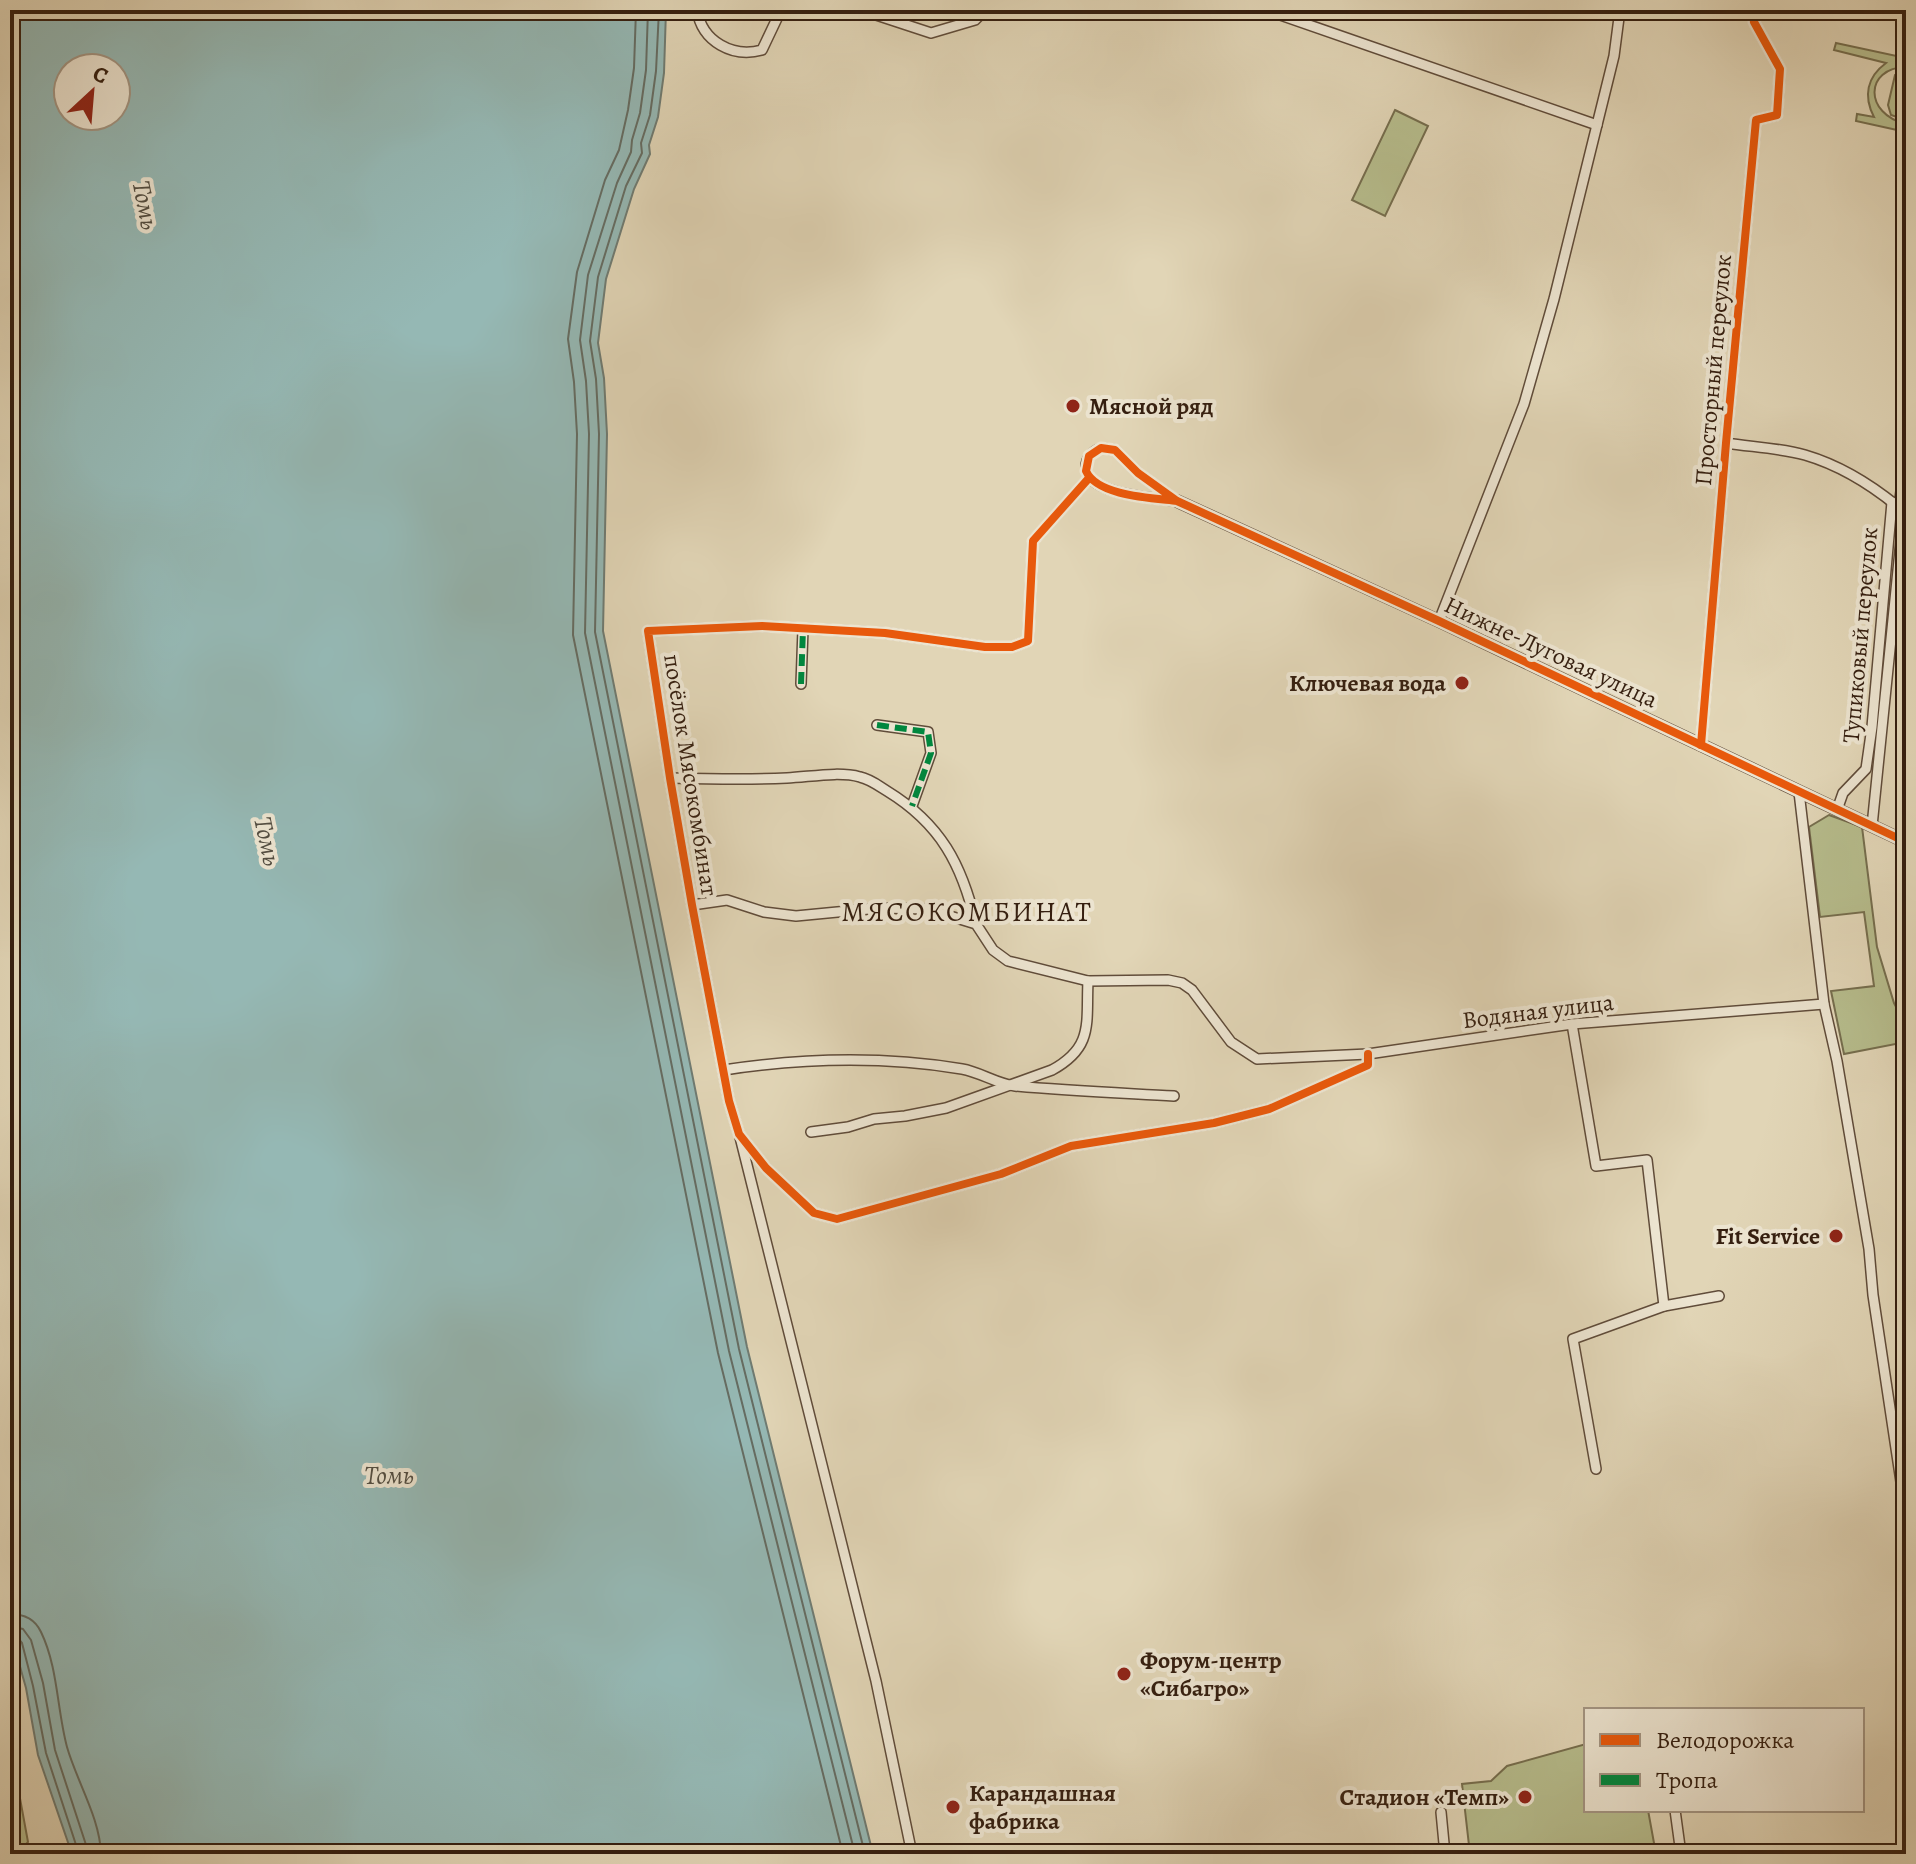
<svg xmlns="http://www.w3.org/2000/svg" width="1916" height="1864" viewBox="0 0 1916 1864" font-family="Alegreya,serif">
<style>
.green{fill:#b6bc8c;stroke:#766e4e;stroke-width:2}
.water{fill:#95b8b4;stroke:#6f7b72;stroke-width:2;fill-rule:evenodd}
.lines{fill:none;stroke-linecap:round;stroke-linejoin:round}
.shore{stroke:#656c62;stroke-width:2}
.minor-casing{stroke:#604c3a;stroke-width:12}
.tertiary-casing{stroke:#604c3a;stroke-width:14}
.minor{stroke:#ece4d0;stroke-width:9}
.tertiary{stroke:#ece4d0;stroke-width:11}
.quiet{stroke:#00873e;stroke-width:6;stroke-dasharray:12 6;stroke-linecap:butt}
.cycleway-casing{stroke:#ece4d0;stroke-width:13}
.cycleway{stroke:#e8590c;stroke-width:8}
.poi-dot{fill:#8f2418;stroke:#ece4d0;stroke-width:3}
.labels{text-anchor:middle;stroke-width:8;stroke-linejoin:round;paint-order:stroke}
.street-label{font-size:24px;fill:#351f10;stroke:#ece4d0}
.poi-label{font-size:24px;font-weight:bold;fill:#351f10;stroke:#ece4d0;text-anchor:start}
.water-label{font-size:26px;font-style:italic;fill:#524d41;stroke:#ece4d0}
.quarter-label{font-size:28px;letter-spacing:2px;fill:#351f10;stroke:#ece4d0}
</style>
<rect width="100%" height="100%" fill="#e1d5b6"/>
<filter id="stains"><feTurbulence type="fractalNoise" baseFrequency=".0025" numOctaves="4"/><feColorMatrix values="0 0 0 0 .2 0 0 0 0 .09 0 0 0 0 .02 0 0 0 .5 -.17"/></filter>
<radialGradient id="worn" r=".72"><stop offset=".6" stop-color="#630" stop-opacity="0"/><stop offset="1" stop-color="#630" stop-opacity=".3"/></radialGradient>
<g class="green">
<path d="M1836 43 1906 58V67C1864 68 1864 114 1906 124V132L1856 121 1857 114 1874 117C1863 96 1867 77 1886 63L1834 50Z"/>
<polygon points="1906,71 1906,120 1891,115 1888,105 1895,75"/>
<polygon points="1395,110 1428,126 1385,216 1352,200"/>
<polygon points="1829,815 1862,827 1877,947 1894,1003 1906,1025 1906,1042 1844,1054 1831,991 1874,986 1864,912 1820,917 1809,827"/>
<polygon points="10,1744 28,1842 17,1854 10,1854"/>
<polygon points="1586,1744 1586,1810 1648,1810 1656,1854 1470,1854 1462,1784 1491,1781 1507,1766"/>
</g>
<path class="water" d="M10 10H666L664 73 658 117 649 145 650 154 634 189 606 279 598 343 604 378 607 434 603 631 747 1347 873 1854H72L38 1755 26 1688 10 1631ZM68 68H116V116H68Z"/>
<g class="lines">
<g class="shore">
<polyline points="636,10 634,68 628,110 619,150 605,180 577,272 568,339 574,382 577,434 573,635 718,1353 843,1854"/>
<polyline points="648,10 646,70 640,113 632,140 631,152 617,183 588,275 580,340 586,381 589,434 585,633 729,1351 855,1854"/>
<polyline points="659,10 656,71 650,115 641,143 642,153 626,186 598,277 590,341 596,379 599,434 595,632 739,1349 865,1854"/>
<path d="M10 1614C23 1614 35 1619 41 1632 58 1667 57 1710 67 1747 77 1782 100 1818 101 1854"/>
<polyline points="10,1626 23,1629 31,1640 43,1683 55,1750 89,1854"/>
<polyline points="10,1636 17,1637 22,1643 33,1686 46,1753 79,1854"/>
</g>
<defs>
<g id="minor">
<path d="M697 10C702 42 733 58 762 50L781 10"/>
<polyline points="861,10 931,33 975,20 985,10"/>
<polyline points="1266,10 1597,125"/>
<path d="M1726 443C1752 447 1780 448 1805 455 1839 465 1870 484 1897 506"/>
<path d="M1101 448 1115 450 1138 473 1177 501C1156 498 1086 495 1086 467 1086 457 1092 452 1101 448Z"/>
<polyline points="1089,478 1033,541 1028,641 1012,647 985,647 885,633 762,626 648,631 670,778 692,905 729,1101 739,1134 766,1168 814,1213 837,1219 1001,1174 1071,1146 1214,1123 1269,1109 1368,1065 1368,1054"/>
<polyline points="1899,507 1906,452"/>
<polyline points="1439,621 1524,404 1554,299 1614,56 1620,10"/>
<polyline points="801,684 803,629"/>
<polyline points="877,725 928,732 931,753 912,806"/>
<polyline points="1701,745 1726,443 1756,120 1777,115 1780,69 1754,22"/>
<path d="M670 778C709 779 747 780 787 778 810 777 838 771 860 777 870 779 879 786 887 791 941 824 962 865 976 924"/>
<polyline points="1799,792 1824,1004 1837,1061 1869,1249 1873,1295 1906,1515"/>
<polyline points="1837,810 1843,793 1866,769 1872,727 1892,502"/>
<polyline points="1872,826 1904,511"/>
<polyline points="692,905 727,900 764,912 796,916 879,908 927,909 976,924 993,950 1008,961 1088,981 1168,980 1182,983 1192,990 1231,1042 1257,1059 1368,1054 1572,1024 1824,1004"/>
<polyline points="1572,1024 1596,1166 1647,1160 1664,1306 1719,1296"/>
<path d="M724 1070C803 1058 883 1056 962 1069 980 1072 997 1084 1015 1086 1068 1091 1121 1093 1174 1096"/>
<path d="M811 1132 848 1127 874 1119 905 1116 946 1108 1052 1070C1094 1047 1086 1023 1088 981"/>
<polyline points="740,1137 876,1681 912,1854"/>
<polyline points="1596,1469 1573,1339 1664,1306"/>
<polyline points="1675,1810 1681,1854"/>
<polyline points="1441,1812 1445,1854"/>
</g>
<polyline id="tertiary" points="1177,501 1439,621 1906,842"/>
</defs>
<use href="#minor" class="minor-casing"/>
<use href="#tertiary" class="tertiary-casing"/>
<use href="#minor" class="minor"/>
<use href="#tertiary" class="tertiary"/>
<g class="quiet">
<polyline points="801,684 803,629"/>
<polyline points="877,725 928,732 931,753 912,806"/>
</g>
<defs>
<g id="cycleway">
<polyline points="1089,478 1033,541 1028,641 1012,647 985,647 885,633 762,626 648,631 670,778 692,905 729,1101 739,1134 766,1168 814,1213 837,1219 1001,1174 1071,1146 1214,1123 1269,1109 1368,1065 1368,1054"/>
<path d="M1177 501C1152 498 1097 496 1086 471L1089 456 1101 448 1115 450 1138 473 1177 501 1439 621 1906 842"/>
<polyline points="1701,745 1726,443 1756,120 1777,115 1780,69 1754,22"/>
</g>
</defs>
<use href="#cycleway" class="cycleway-casing"/>
<use href="#cycleway" class="cycleway"/>
</g>
<g class="poi-dot">
<circle cx="1073" cy="406" r="8"/>
<circle cx="1462" cy="683" r="8"/>
<circle cx="1836" cy="1236" r="8"/>
<circle cx="1124" cy="1674" r="8"/>
<circle cx="1525" cy="1797" r="8"/>
<circle cx="953" cy="1807" r="8"/>
</g>
<g class="labels">
<g class="street-label">
<text transform="translate(1713 370) rotate(-85)" y="8">Просторный переулок</text>
<text transform="translate(1860 635) rotate(-85)" y="8">Тупиковый переулок</text>
<text transform="translate(1551 652) rotate(25)" y="8">Нижне-Луговая улица</text>
<text transform="translate(691 775) rotate(81)" y="8">посёлок Мясокомбинат</text>
<text transform="translate(1538 1011) rotate(-7)" y="8">Водяная улица</text>
</g>
<g class="poi-label">
<text x="1089" y="414">Мясной ряд</text>
<text x="1446" y="691" text-anchor="end">Ключевая вода</text>
<text x="1820" y="1244" text-anchor="end">Fit Service</text>
<text x="1140" y="1668">Форум-центр<tspan x="1140" dy="28">«Сибагро»</tspan></text>
<text x="969" y="1801">Карандашная<tspan x="969" dy="28">фабрика</tspan></text>
<text x="1509" y="1805" text-anchor="end">Стадион «Темп»</text>
</g>
<g class="water-label">
<text transform="translate(146 205) rotate(79)" y="9">Томь</text>
<text transform="translate(268 841) rotate(78)" y="9">Томь</text>
<text x="389" y="1484">Томь</text>
</g>
<g class="quarter-label">
<text x="967" y="921">МЯСОКОМБИНАТ</text>
</g>
</g>
<rect width="1916" height="1864" fill="none" stroke="#e1d5b6" stroke-width="40"/>
<rect x="12" y="12" width="1892" height="1840" fill="none" stroke="#351f10" stroke-width="4"/>
<rect x="20" y="20" width="1876" height="1824" fill="none" stroke="#351f10" stroke-width="2"/>
<rect x="1584" y="1708" width="280" height="104" fill="#ece4d0" stroke="#a39583" stroke-width="2"/>
<rect x="1600" y="1734" width="40" height="12" fill="#e8590c" stroke="#a39583" stroke-width="2"/>
<text x="1656" y="1748" font-size="24" fill="#351f10">Велодорожка</text>
<rect x="1600" y="1774" width="40" height="12" fill="#00873e" stroke="#a39583" stroke-width="2"/>
<text x="1656" y="1788" font-size="24" fill="#351f10">Тропа</text>
<g transform="translate(92 92) rotate(26)"><circle r="38" fill="#ece4d0" stroke="#a39583" stroke-width="2"/>
<path d="M0-6L14 30L0 20L-14 30Z" fill="#8f2418"/>
<text y="-12" font-size="22" font-weight="bold" text-anchor="middle" fill="#351f10">С</text>
</g>
<rect width="100%" height="100%" filter="url(#stains)"/>
<rect width="100%" height="100%" fill="url(#worn)"/>
</svg>
